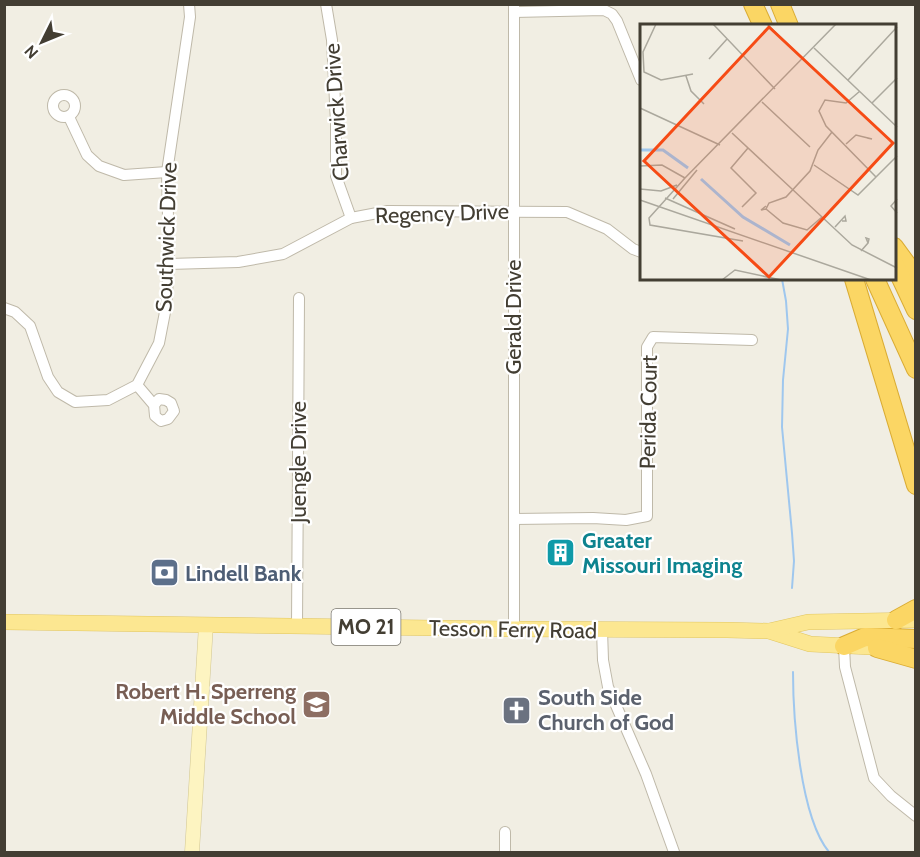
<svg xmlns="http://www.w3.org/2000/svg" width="920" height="857" viewBox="0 0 920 857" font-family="Cabin,sans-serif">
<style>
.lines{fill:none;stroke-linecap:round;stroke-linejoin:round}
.stream{stroke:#9fc7ee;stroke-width:2}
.street-casing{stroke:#bfb9a9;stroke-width:12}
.secondary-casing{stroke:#d1c693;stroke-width:15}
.primary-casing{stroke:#e1c661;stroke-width:16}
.highway-casing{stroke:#daac34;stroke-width:20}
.street{stroke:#fff;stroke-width:10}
.secondary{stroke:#fdf4c1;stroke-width:14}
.primary{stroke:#fce791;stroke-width:15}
.highway{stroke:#fbd664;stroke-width:18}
.labels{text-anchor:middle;stroke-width:4.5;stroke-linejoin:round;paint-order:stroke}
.shield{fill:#fff;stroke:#7b7870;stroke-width:1.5}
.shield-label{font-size:21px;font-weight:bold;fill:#433e33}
.street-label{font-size:22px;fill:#433e33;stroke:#fff}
.culture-label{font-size:22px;font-weight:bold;fill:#0d838f;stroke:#fff;text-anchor:start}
.service-label{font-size:22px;font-weight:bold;fill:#4e5e75;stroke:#fff;text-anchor:start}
.education-label{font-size:22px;font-weight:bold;fill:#785e54;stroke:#fff;text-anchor:end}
.worship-label{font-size:22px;font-weight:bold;fill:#5b616d;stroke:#fff;text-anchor:start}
.inset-river{fill:none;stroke:#9fc7ee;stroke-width:3}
.inset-road{fill:none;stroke:#aba89d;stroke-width:1.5}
.view{fill:#f64b15;fill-opacity:0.15;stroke:#f64b15;stroke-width:3}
.inset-edge{fill:none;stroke:#433e33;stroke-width:3}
</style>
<rect width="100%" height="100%" fill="#f1eee3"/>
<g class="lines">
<g class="stream">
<polyline points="782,279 786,301 788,329 783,380 782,427 792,533 794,561 792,588"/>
<path d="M793 672C793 717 800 817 829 852"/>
</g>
<defs>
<g id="street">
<polyline points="326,4 332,40 336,123 336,176 351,218"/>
<polyline points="514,4 514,629"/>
<polyline points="514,12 604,10 612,14 617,21 641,80"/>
<circle cx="64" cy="106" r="11"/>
<polyline points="69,117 87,155 99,166 124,175 167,172"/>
<polyline points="169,264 238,262 283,254 351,218 388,211 567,212 607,229 633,249 641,252"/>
<polyline points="4,308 15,312 30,326 48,377 58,392 75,402 108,400 137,385 159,343 166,307 169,264 167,172 190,17 189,4"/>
<polyline points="137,385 154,405 155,416 161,421 168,419 174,411 171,403 166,400 159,399 154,405"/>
<polyline points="514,519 593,518 626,520 647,516 647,347 653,337 752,340"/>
<polyline points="297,626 299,298"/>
<polyline points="602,630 603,660 608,687 646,774 674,852"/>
<polyline points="844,646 845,667 874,778 891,796 916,816"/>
<polyline points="505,832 505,852"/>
</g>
<polyline id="secondary" points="192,852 206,625"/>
<g id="primary">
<polyline points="4,622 514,629 727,630 769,631 810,644 889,648"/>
<polyline points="769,631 808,622 916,620"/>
</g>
<g id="highway">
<polyline points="753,4 763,26"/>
<polyline points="780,4 789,26"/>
<polyline points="894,247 916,277"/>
<polyline points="894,263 916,310"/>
<polyline points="854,279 916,485"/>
<polyline points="875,279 916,369"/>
<polyline points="896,620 916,609"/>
<polyline points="844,646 865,637 916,639"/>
<polyline points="877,648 916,659"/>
</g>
</defs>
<use href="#street" class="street-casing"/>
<use href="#secondary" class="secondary-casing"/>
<use href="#primary" class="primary-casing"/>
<use href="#highway" class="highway-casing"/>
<use href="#street" class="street"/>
<use href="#secondary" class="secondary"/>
<use href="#primary" class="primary"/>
<use href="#highway" class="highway"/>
</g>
<defs>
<symbol id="building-square" viewBox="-11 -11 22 22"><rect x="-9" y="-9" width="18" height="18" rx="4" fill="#0f9aa8" stroke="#fff"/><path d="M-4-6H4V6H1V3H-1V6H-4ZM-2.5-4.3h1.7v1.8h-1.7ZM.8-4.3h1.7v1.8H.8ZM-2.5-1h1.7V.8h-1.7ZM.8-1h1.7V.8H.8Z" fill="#fff"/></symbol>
<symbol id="bank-square" viewBox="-11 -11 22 22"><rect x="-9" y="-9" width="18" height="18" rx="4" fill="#5c6f8a" stroke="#fff"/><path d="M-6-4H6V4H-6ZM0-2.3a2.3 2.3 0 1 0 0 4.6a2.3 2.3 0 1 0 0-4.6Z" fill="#fff"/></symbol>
<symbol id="school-square" viewBox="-11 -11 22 22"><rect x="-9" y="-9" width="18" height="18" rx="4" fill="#8d6e63" stroke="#fff"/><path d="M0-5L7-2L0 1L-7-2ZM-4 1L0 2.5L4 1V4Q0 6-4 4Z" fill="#fff"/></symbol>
<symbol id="church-square" viewBox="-11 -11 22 22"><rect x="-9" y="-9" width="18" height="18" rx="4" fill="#6b7280" stroke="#fff"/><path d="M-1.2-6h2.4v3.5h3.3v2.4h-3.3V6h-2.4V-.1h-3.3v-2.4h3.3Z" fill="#fff"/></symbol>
</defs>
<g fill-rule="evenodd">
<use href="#building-square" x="544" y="536" width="33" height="33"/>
<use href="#bank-square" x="148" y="556" width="33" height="33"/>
<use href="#school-square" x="300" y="688" width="33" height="33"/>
<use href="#church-square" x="500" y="694" width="33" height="33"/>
</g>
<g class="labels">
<rect class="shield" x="331.5" y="609" width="69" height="36" rx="4.5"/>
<g class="shield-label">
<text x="366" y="634">MO 21</text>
</g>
<g class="street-label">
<text transform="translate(336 112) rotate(-94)" y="8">Charwick Drive</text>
<text transform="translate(442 213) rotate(-2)" y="8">Regency Drive</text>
<text transform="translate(166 237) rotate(-88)" y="8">Southwick Drive</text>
<text transform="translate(513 317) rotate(-90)" y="8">Gerald Drive</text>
<text transform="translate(648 412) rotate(-89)" y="8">Perida Court</text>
<text transform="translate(298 462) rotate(-90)" y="8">Juengle Drive</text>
<text transform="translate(513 629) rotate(1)" y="8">Tesson Ferry Road</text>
</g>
<g class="culture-label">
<text x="582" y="548">Greater<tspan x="582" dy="25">Missouri Imaging</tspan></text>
</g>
<g class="service-label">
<text x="185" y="581">Lindell Bank</text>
</g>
<g class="education-label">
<text x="296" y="699">Robert H. Sperreng<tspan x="296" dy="25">Middle School</tspan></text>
</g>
<g class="worship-label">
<text x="538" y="705">South Side<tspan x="538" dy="25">Church of God</tspan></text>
</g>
</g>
<g transform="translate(640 24)">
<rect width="256" height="256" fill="#f1eee3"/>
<path class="inset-river" d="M0 126H23L48 144M61 155 103 193 150 221"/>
<path class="inset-road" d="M16 0 3 28 4 48 21 56 53 50M73 0 135 65M127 0 163 35M174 24 257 103M69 35 87 15M46 52 51 67 64 80M208 56 257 3M220 67 206 79 185 76 179 87 186 102 236 153M122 78 170 123M232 79 257 54M0 84 80 121M92 109 212 221 257 244M206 120 216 111 232 115 227 114M174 141 218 171 257 132M0 142 22 141 45 154M45 154 9 194 10 201 103 217M43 156 196 0M0 165 21 167 37 161M25 174 95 205M33 175 57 146M257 175 251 182 257 189M0 176 231 256M126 182 121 186 126 185 143 199 167 206 182 193M102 183 116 169 91 144 108 124M126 185 129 179 146 173 170 147 178 126 192 108M195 203 205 192 206 197H202M221 227 228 219 226 214 229 215 228 219M82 256 95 246 141 256"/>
<path class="view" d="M129 3 253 119 129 253 4 137Z"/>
<rect width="256" height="256" class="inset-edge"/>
</g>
<rect width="920" height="857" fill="none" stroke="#433e33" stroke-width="12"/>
<g transform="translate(42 42) rotate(227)" stroke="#ffffff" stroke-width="4.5" paint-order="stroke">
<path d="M0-4.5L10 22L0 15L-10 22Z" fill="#433e33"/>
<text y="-9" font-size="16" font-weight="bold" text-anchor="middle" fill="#433e33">N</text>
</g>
</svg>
